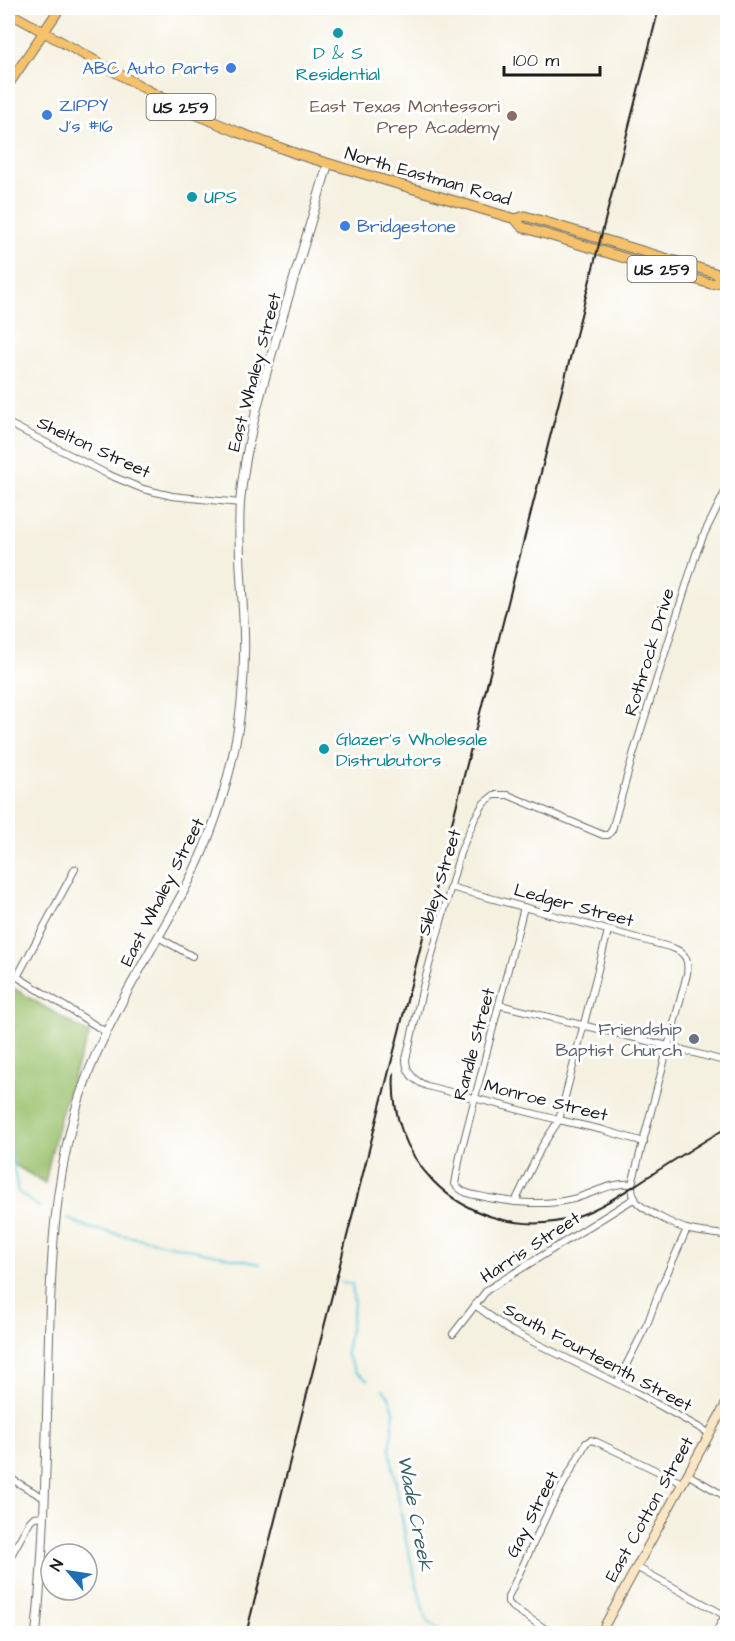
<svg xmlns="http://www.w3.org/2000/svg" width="735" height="1641" viewBox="0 0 735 1641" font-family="'Architects Daughter',sans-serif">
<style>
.green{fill:#9ac06b;stroke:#5b6e44;stroke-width:1.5}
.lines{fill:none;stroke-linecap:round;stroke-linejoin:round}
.stream{stroke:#5fc6db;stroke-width:2}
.minor-casing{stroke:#686761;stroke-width:8}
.tertiary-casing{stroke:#686761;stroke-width:10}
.secondary-casing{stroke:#686761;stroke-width:10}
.primary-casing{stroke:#686761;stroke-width:11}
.minor{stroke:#fff;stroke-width:6}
.tertiary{stroke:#fff;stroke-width:8}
.secondary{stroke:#fbe6c4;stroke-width:8}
.primary{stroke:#f5c16b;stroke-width:9}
.rail{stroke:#1c1c1c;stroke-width:2}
.culture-dot{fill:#0f9aa8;stroke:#fff;stroke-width:2}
.shop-dot{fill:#3f7fe0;stroke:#fff;stroke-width:2}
.education-dot{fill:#8d6e63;stroke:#fff;stroke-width:2}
.worship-dot{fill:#6b7280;stroke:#fff;stroke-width:2}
.labels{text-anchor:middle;stroke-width:6;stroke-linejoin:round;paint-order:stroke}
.shield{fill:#fff;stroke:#606060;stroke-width:1.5}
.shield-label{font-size:16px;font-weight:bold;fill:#1c1c1c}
.culture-label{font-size:18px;fill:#0d838f;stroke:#fff;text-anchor:start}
.shop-label{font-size:18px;fill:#366cbe;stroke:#fff;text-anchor:start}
.education-label{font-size:18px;fill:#785e54;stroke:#fff;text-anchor:end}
.street-label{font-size:18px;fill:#1c1c1c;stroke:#fff}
.worship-label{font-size:18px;fill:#5b616d;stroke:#fff;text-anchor:end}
.water-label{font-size:20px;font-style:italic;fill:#376068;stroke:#fff}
</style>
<rect width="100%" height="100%" fill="#fff"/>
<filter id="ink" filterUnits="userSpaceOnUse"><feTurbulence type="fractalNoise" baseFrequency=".0167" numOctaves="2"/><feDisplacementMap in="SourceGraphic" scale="12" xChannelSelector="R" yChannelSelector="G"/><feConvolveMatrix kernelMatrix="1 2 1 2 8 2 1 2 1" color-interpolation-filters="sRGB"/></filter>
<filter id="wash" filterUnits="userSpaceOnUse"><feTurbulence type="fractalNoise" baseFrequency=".008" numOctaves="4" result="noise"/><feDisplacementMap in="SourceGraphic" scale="24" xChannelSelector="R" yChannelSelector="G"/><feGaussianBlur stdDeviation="1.35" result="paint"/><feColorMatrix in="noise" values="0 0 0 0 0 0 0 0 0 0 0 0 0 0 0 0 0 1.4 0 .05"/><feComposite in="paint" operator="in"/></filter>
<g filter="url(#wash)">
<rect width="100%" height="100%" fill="#f5f1e1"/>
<path class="green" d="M8 985 90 1034C68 1082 55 1132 45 1183L8 1161Z"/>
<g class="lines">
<g class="stream">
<polyline points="8,1134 18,1192 39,1207"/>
<polyline points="67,1218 89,1228 260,1264"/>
<polyline points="341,1282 352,1284 354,1304 346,1354 356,1372 368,1380"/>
<polyline points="383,1390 389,1396 394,1411 390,1450 406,1541 426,1620 445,1634"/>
</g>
</g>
</g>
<g filter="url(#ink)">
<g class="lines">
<defs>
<g id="minor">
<polyline points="8,423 107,474 143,489 172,496 240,503"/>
<path d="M450 887 673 948C686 953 689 961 687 974L632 1184C632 1190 633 1197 637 1202 643 1210 680 1228 690 1230 703 1233 715 1233 728 1236"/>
<path d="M524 907 460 1156 455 1184C463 1195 477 1195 489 1198 517 1203 545 1206 573 1199 592 1194 612 1182 632 1184"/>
<polyline points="158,937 192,956"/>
<polyline points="8,971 106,1032"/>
<polyline points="17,977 75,869"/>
<polyline points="500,1005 668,1046 728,1062"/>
<path d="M644 1142 603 1130 559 1120 427 1086C414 1081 406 1073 406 1059L423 987 460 853 475 818 484 803 494 795H508L603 835H608L612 830 633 755 696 554 704 534 728 486"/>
<polyline points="515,1202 542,1146 559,1120 608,931"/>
<polyline points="475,1305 509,1330 635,1392 709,1433"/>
<polyline points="453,1334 487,1290 635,1198"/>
<polyline points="617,1383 648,1322 660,1289 687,1229"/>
<polyline points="687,1474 728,1498"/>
<polyline points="8,1477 44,1498"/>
<polyline points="8,1561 30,1521 34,1517 44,1516"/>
<polyline points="636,1567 728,1617"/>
<polyline points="553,1634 511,1606 508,1602 508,1597 549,1510 586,1443 591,1440 597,1442 682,1483"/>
<polyline points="715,1634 728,1610"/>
</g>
<path id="tertiary" d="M36 1634C46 1535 46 1435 49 1336 51 1262 54 1189 74 1116 97 1030 151 956 191 877 210 838 224 797 233 755 242 715 245 674 244 633 243 590 237 547 240 503 245 444 262 388 278 332 295 276 311 220 328 164"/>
<polyline id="secondary" points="600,1634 728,1400"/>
<g id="primary">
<polyline points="8,12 151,92 188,111 240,133 300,155 515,219 525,216 715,273 724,281 728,283"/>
<polyline points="8,85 60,8"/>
<polyline points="515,219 522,227 711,284 724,281"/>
</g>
</defs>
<use href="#minor" class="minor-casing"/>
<use href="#tertiary" class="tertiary-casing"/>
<use href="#secondary" class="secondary-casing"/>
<use href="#primary" class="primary-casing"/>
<use href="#minor" class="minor"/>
<use href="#tertiary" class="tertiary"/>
<use href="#secondary" class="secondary"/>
<use href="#primary" class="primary"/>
<g class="rail">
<path d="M394 1073C391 1112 405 1152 433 1181 469 1218 526 1233 575 1217 599 1209 621 1194 643 1180 671 1162 699 1144 728 1127"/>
<polyline points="246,1634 659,8"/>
</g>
</g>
</g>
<g class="culture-dot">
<circle cx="338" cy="33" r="6"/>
<circle cx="192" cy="197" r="6"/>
<circle cx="324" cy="749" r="6"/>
</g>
<g class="shop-dot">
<circle cx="231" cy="68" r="6"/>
<circle cx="47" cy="115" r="6"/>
<circle cx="345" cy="226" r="6"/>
</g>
<circle class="education-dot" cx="512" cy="116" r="6"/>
<circle class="worship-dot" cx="694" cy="1039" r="6"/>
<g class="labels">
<g class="shield">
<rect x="146.5" y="94" width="69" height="26" rx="4.5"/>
<rect x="627.5" y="256" width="69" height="26" rx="4.5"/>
</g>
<g class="shield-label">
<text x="181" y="113">US 259</text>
<text x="662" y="275">US 259</text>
</g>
<g class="culture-label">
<text x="338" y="59" text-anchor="middle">D &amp; S<tspan x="338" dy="21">Residential</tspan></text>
<text x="204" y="203">UPS</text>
<text x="336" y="745">Glazer's Wholesale<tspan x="336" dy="21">Distrubutors</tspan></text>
</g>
<g class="shop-label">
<text x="219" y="74" text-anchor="end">ABC Auto Parts</text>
<text x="59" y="111">ZIPPY<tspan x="59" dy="21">J's #16</tspan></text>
<text x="357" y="232">Bridgestone</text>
</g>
<g class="education-label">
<text x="500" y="112">East Texas Montessori<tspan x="500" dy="21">Prep Academy</tspan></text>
</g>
<g class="street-label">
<text transform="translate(428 176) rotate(16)" y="6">North Eastman Road</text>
<text transform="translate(254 372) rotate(-75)" y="6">East Whaley Street</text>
<text transform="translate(94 447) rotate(25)" y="6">Shelton Street</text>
<text transform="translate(649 652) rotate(-73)" y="6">Rothrock Drive</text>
<text transform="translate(439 882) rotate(-73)" y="6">Sibley Street</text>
<text transform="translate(162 892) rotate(-63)" y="6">East Whaley Street</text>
<text transform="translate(574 905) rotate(15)" y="6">Ledger Street</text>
<text transform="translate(474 1044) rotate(-75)" y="6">Randle Street</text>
<text transform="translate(546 1100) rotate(14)" y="6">Monroe Street</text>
<text transform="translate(530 1247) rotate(-33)" y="6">Harris Street</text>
<text transform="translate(598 1357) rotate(28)" y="6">South Fourteenth Street</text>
<text transform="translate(649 1509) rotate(-61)" y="6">East Cotton Street</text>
<text transform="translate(532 1514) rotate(-63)" y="6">Gay Street</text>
</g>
<g class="worship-label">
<text x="682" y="1035">Friendship<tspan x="682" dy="21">Baptist Church</tspan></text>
</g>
<g class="water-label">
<text transform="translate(416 1513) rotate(79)" y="7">Wade Creek</text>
</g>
</g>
<rect width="735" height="1641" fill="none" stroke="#fff" stroke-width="30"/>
<g transform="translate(69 1572) rotate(299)"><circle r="28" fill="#ffffff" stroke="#a4a4a4" stroke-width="1.5"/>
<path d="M0-4.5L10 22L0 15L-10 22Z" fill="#1f6fb2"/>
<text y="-9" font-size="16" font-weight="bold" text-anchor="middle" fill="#1c1c1c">N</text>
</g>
<path d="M504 66v9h96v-9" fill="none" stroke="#1c1c1c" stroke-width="3"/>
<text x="513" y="66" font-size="18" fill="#1c1c1c" stroke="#ffffff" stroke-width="4.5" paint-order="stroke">100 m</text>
</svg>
